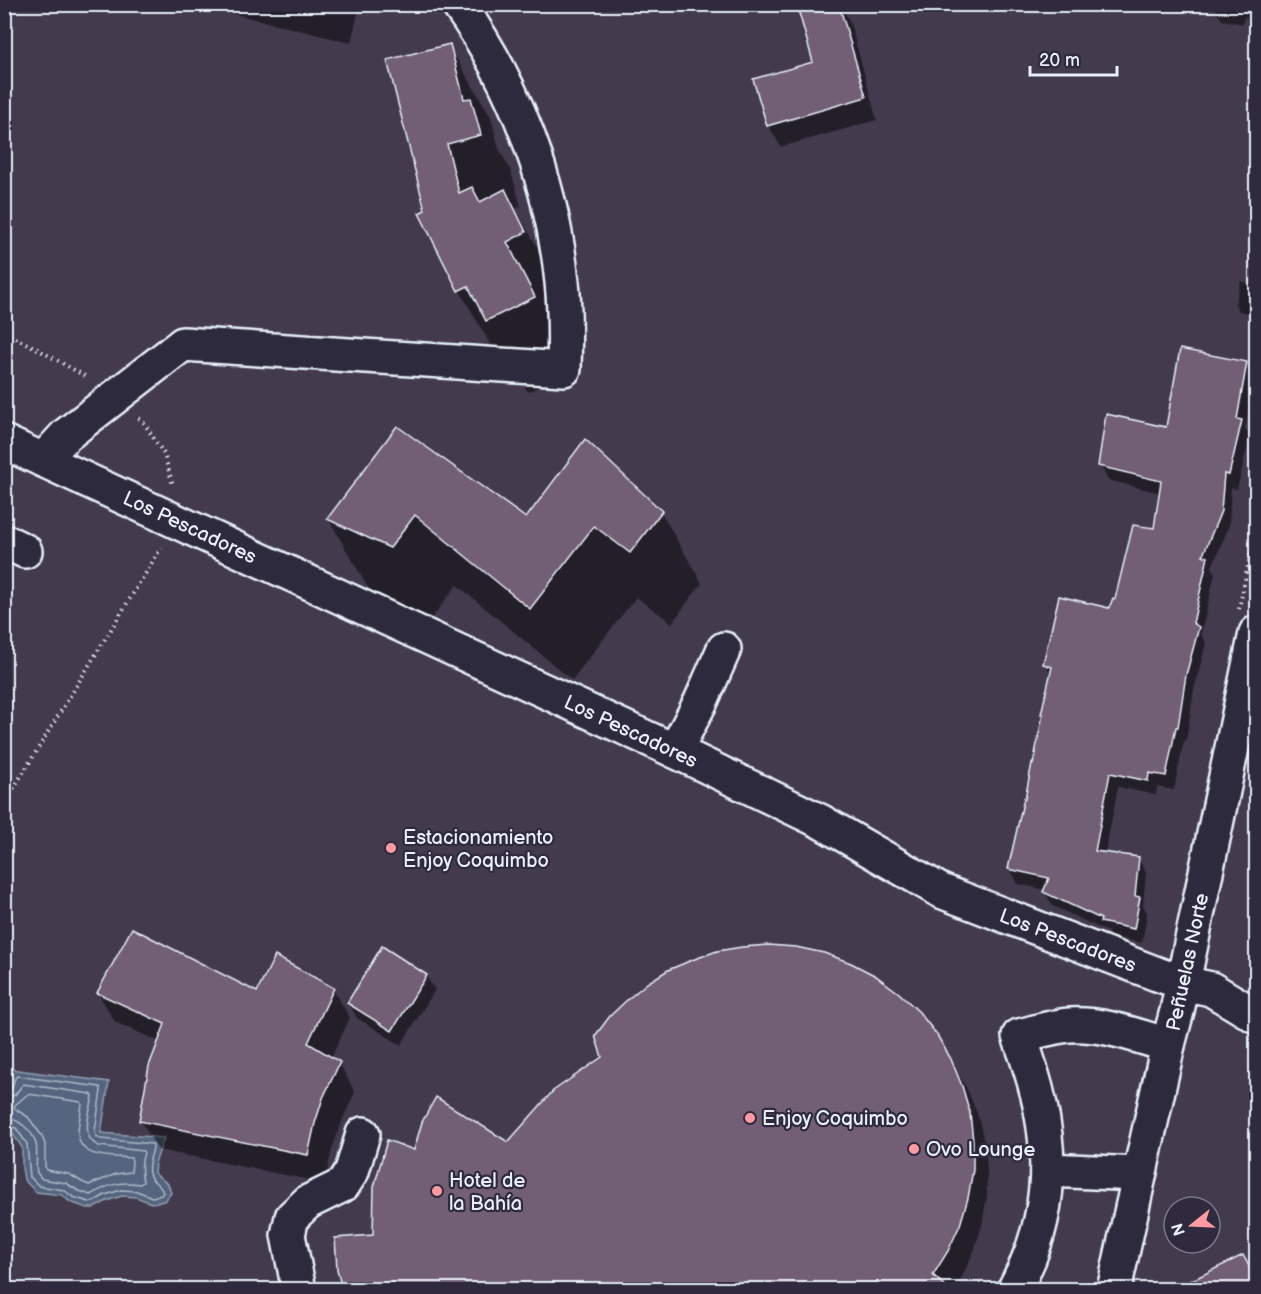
<svg xmlns="http://www.w3.org/2000/svg" width="1261" height="1294" viewBox="0 0 1261 1294" font-family="'Balsamiq Sans',sans-serif">
<style>
.water{fill:#54657f;stroke:#8f9daf;stroke-width:1.5}
.shadow{fill:#0007}
.lines{fill:none;stroke-linecap:round;stroke-linejoin:round}
.shore{stroke:#adb9c8;stroke-width:1.5}
.building{fill:#725e76;stroke:#e8f1f8;stroke-width:1.5}
.minor-casing{stroke:#e8f1f8;stroke-width:38}
.major-casing{stroke:#e8f1f8;stroke-width:38}
.path{stroke:#e8f1f8;stroke-width:4;stroke-dasharray:1.5 4.5;stroke-linecap:butt}
.minor{stroke:#2f2a3d;stroke-width:33}
.major{stroke:#2f2a3d;stroke-width:33}
.poi-dot{fill:#ff9aa2;stroke:#2f2a3d;stroke-width:2}
.labels{text-anchor:middle;stroke-width:4.5;stroke-linejoin:round;paint-order:stroke}
.street-label{font-size:20px;fill:#e8f1f8;stroke:#2f2a3d}
.poi-label{font-size:20px;fill:#e8f1f8;stroke:#2f2a3d;text-anchor:start}
</style>
<rect width="100%" height="100%" fill="#433a4e"/>
<filter id="ink" filterUnits="userSpaceOnUse"><feTurbulence type="fractalNoise" baseFrequency=".0167" numOctaves="2"/><feDisplacementMap in="SourceGraphic" scale="12" xChannelSelector="R" yChannelSelector="G"/><feConvolveMatrix kernelMatrix="1 2 1 2 8 2 1 2 1" color-interpolation-filters="sRGB"/></filter>
<g filter="url(#ink)">
<polygon class="water" points="10,1069 109,1082 101,1133 164,1138 155,1163 154,1173 168,1184 171,1193 165,1201 151,1203 136,1197 122,1196 107,1201 94,1208 87,1208 70,1202 62,1195 36,1192 24,1180 22,1168 22,1147 12,1133 5,1130 5,1097"/>
<g class="shadow">
<polygon points="216,4 360,4 351,43 219,10"/>
<polygon points="821,4 840,4 850,22 877,120 781,147 768,125 815,63"/>
<polygon points="1213,4 1256,4 1256,20 1244,17 1243,24 1222,20"/>
<polygon points="449,46 491,117 499,149 511,171 521,207 515,208 546,262 566,304 547,314 575,369 528,392 508,358 500,361 459,290 427,211"/>
<polygon points="1241,281 1256,285 1256,315 1239,311 1235,304"/>
<polygon points="1246,363 1255,378 1245,428 1250,436 1237,489 1231,488 1229,526 1212,567 1215,573 1201,634 1206,643 1194,690 1186,741 1184,741 1174,790 1157,787 1156,795 1118,787 1105,854 1138,858 1146,873 1143,905 1147,913 1142,943 1110,936 1108,932 1053,906 1045,892 1046,890 1018,884 1010,869 1027,800 1052,676 1045,664 1110,610 1116,601 1155,530 1160,493 1108,480 1100,465 1167,429"/>
<polygon points="397,428 526,520 661,512 702,583 672,623 636,597 572,680 457,585 431,619 370,591 329,520"/>
<polygon points="426,976 435,990 401,1045 357,1018 349,1003"/>
<polygon points="333,989 350,1018 331,1058 339,1063 355,1092 339,1128 331,1153 325,1183 158,1150 141,1121 160,1042 115,1022 98,993 257,994"/>
<polygon points="936,1036 966,1087 977,1113 984,1141 987,1168 987,1197 982,1225 974,1251 962,1277 954,1290 344,1290 375,1237 415,1152 508,1144"/>
</g>
<g class="lines">
<g class="shore">
<path d="M4 1090 12 1088 15 1078 17 1076 100 1087 101 1090 95 1131 96 1136 101 1139 153 1144C154 1153 146 1163 149 1173 151 1183 161 1183 163 1193L161 1195 152 1197 137 1191 121 1190 105 1195 93 1202H89L73 1197 64 1190 39 1186 30 1177 27 1144 16 1128 4 1125"/>
<path d="M28 1094 81 1102 82 1104C81 1113 78 1124 78 1134 80 1160 112 1156 131 1158L132 1161 131 1172 116 1174 89 1185 82 1182 69 1174 46 1170 45 1166V1144L42 1136 28 1117 14 1108 15 1105Z"/>
<path d="M4 1098 15 1095 23 1084 91 1094 93 1096C90 1113 79 1138 99 1146L143 1151 144 1153C140 1163 141 1172 143 1182L140 1184C117 1181 109 1185 90 1195L77 1190 66 1183 42 1179 37 1173C35 1164 38 1153 36 1144 33 1131 18 1118 4 1117"/>
</g>
</g>
<g class="building">
<polygon points="815,4 839,4 866,97 767,126 753,79 813,62 798,9"/>
<polygon points="450,44 464,99 471,98 481,135 447,144 459,193 472,187 480,202 505,189 526,232 507,242 535,297 486,321 468,286 458,291 419,213 425,210 387,60"/>
<polygon points="1180,349 1247,362 1237,419 1242,420 1229,475 1224,474 1221,511 1203,555 1208,557 1193,623 1199,627 1186,675 1178,727 1176,727 1166,776 1149,773 1148,781 1110,773 1095,851 1139,857 1135,896 1140,897 1134,929 1100,922 1101,919 1043,892 1049,878 1008,869 1024,798 1025,799 1032,763 1033,764 1043,714 1041,714 1052,667 1043,664 1059,596 1109,608 1113,598 1115,599 1133,525 1154,528 1161,481 1098,466 1106,414 1166,427"/>
<polygon points="397,426 526,518 585,439 662,511 630,553 594,526 530,609 415,515 390,548 327,519"/>
<polygon points="132,928 257,992 275,956 334,988 308,1043 340,1062 323,1098 315,1123 308,1155 139,1121 149,1066 165,1024 97,993"/>
<polygon points="768,945 796,947 824,953 851,963 876,976 899,993 919,1012 937,1035 951,1059 962,1086 970,1113 973,1141 973,1170 968,1198 960,1225 948,1251 933,1275 949,1290 342,1290 337,1269 335,1238 373,1235 374,1187 387,1140 414,1150 422,1122 436,1097 508,1142 553,1091 602,1057 595,1036 610,1016 628,999 647,983 668,970 692,960 717,951 742,947"/>
<polygon points="382,946 427,975 392,1031 347,1003"/>
<polygon points="1243,1255 1257,1281 1257,1290 1172,1290"/>
</g>
<g class="lines">
<defs>
<g id="minor">
<polyline points="4,442 675,751 820,821 941,891 1157,974 1183,983 1211,989 1256,1016"/>
<path d="M43 460 66 435 183 344 564 369C565 340 565 311 562 282 552 183 516 85 458 4"/>
<polyline points="4,541 25,551"/>
<polyline points="675,751 701,701 724,649"/>
<polyline points="1047,1170 1139,1174"/>
<polyline points="299,1290 288,1235 292,1217 308,1202 343,1185 352,1171 363,1134"/>
<path d="M1014 1290C1061 1205 1053 1124 1019 1036 1036 1032 1054 1026 1070 1025 1103 1023 1137 1036 1168 1045"/>
</g>
<polyline id="major" points="1114,1290 1168,1045 1177,1011 1256,633"/>
</defs>
<use href="#minor" class="minor-casing"/>
<use href="#major" class="major-casing"/>
<g class="path">
<polyline points="4,333 34,347 88,378"/>
<polyline points="139,418 144,423 164,454 173,485"/>
<polyline points="1239,609 1256,527"/>
<polyline points="4,804 161,548"/>
</g>
<use href="#minor" class="minor"/>
<use href="#major" class="major"/>
</g>
</g>
<g class="poi-dot">
<circle cx="391" cy="848" r="6"/>
<circle cx="750" cy="1118" r="6"/>
<circle cx="914" cy="1149" r="6"/>
<circle cx="437" cy="1191" r="6"/>
</g>
<g class="labels">
<g class="street-label">
<text transform="translate(190 527) rotate(25)" y="7">Los Pescadores</text>
<text transform="translate(631 731) rotate(25)" y="7">Los Pescadores</text>
<text transform="translate(1068 940) rotate(21)" y="7">Los Pescadores</text>
<text transform="translate(1187 962) rotate(-78)" y="7">Peñuelas Norte</text>
</g>
<g class="poi-label">
<text x="403" y="844">Estacionamiento<tspan x="403" dy="23">Enjoy Coquimbo</tspan></text>
<text x="762" y="1125">Enjoy Coquimbo</text>
<text x="926" y="1156">Ovo Lounge</text>
<text x="449" y="1187">Hotel de<tspan x="449" dy="23">la Bahía</tspan></text>
</g>
</g>
<rect width="1261" height="1294" fill="none" stroke="#2f2a3d" stroke-width="24"/>
<rect x="12" y="12" width="1237" height="1270" fill="none" stroke="#e8f1f8" stroke-width="2" filter="url(#ink)"/>
<g transform="translate(1192 1225) rotate(252)"><circle r="28" fill="#2f2a3d" stroke="#797a88" stroke-width="1.5"/>
<path d="M0-4.5L10 22L0 15L-10 22Z" fill="#ff9aa2"/>
<text y="-9" font-size="16" font-weight="bold" text-anchor="middle" fill="#e8f1f8">N</text>
</g>
<path d="M1030 66v9h87v-9" fill="none" stroke="#e8f1f8" stroke-width="3"/>
<text x="1039" y="66" font-size="18" fill="#e8f1f8" stroke="#2f2a3d" stroke-width="4.5" paint-order="stroke">20 m</text>
</svg>
